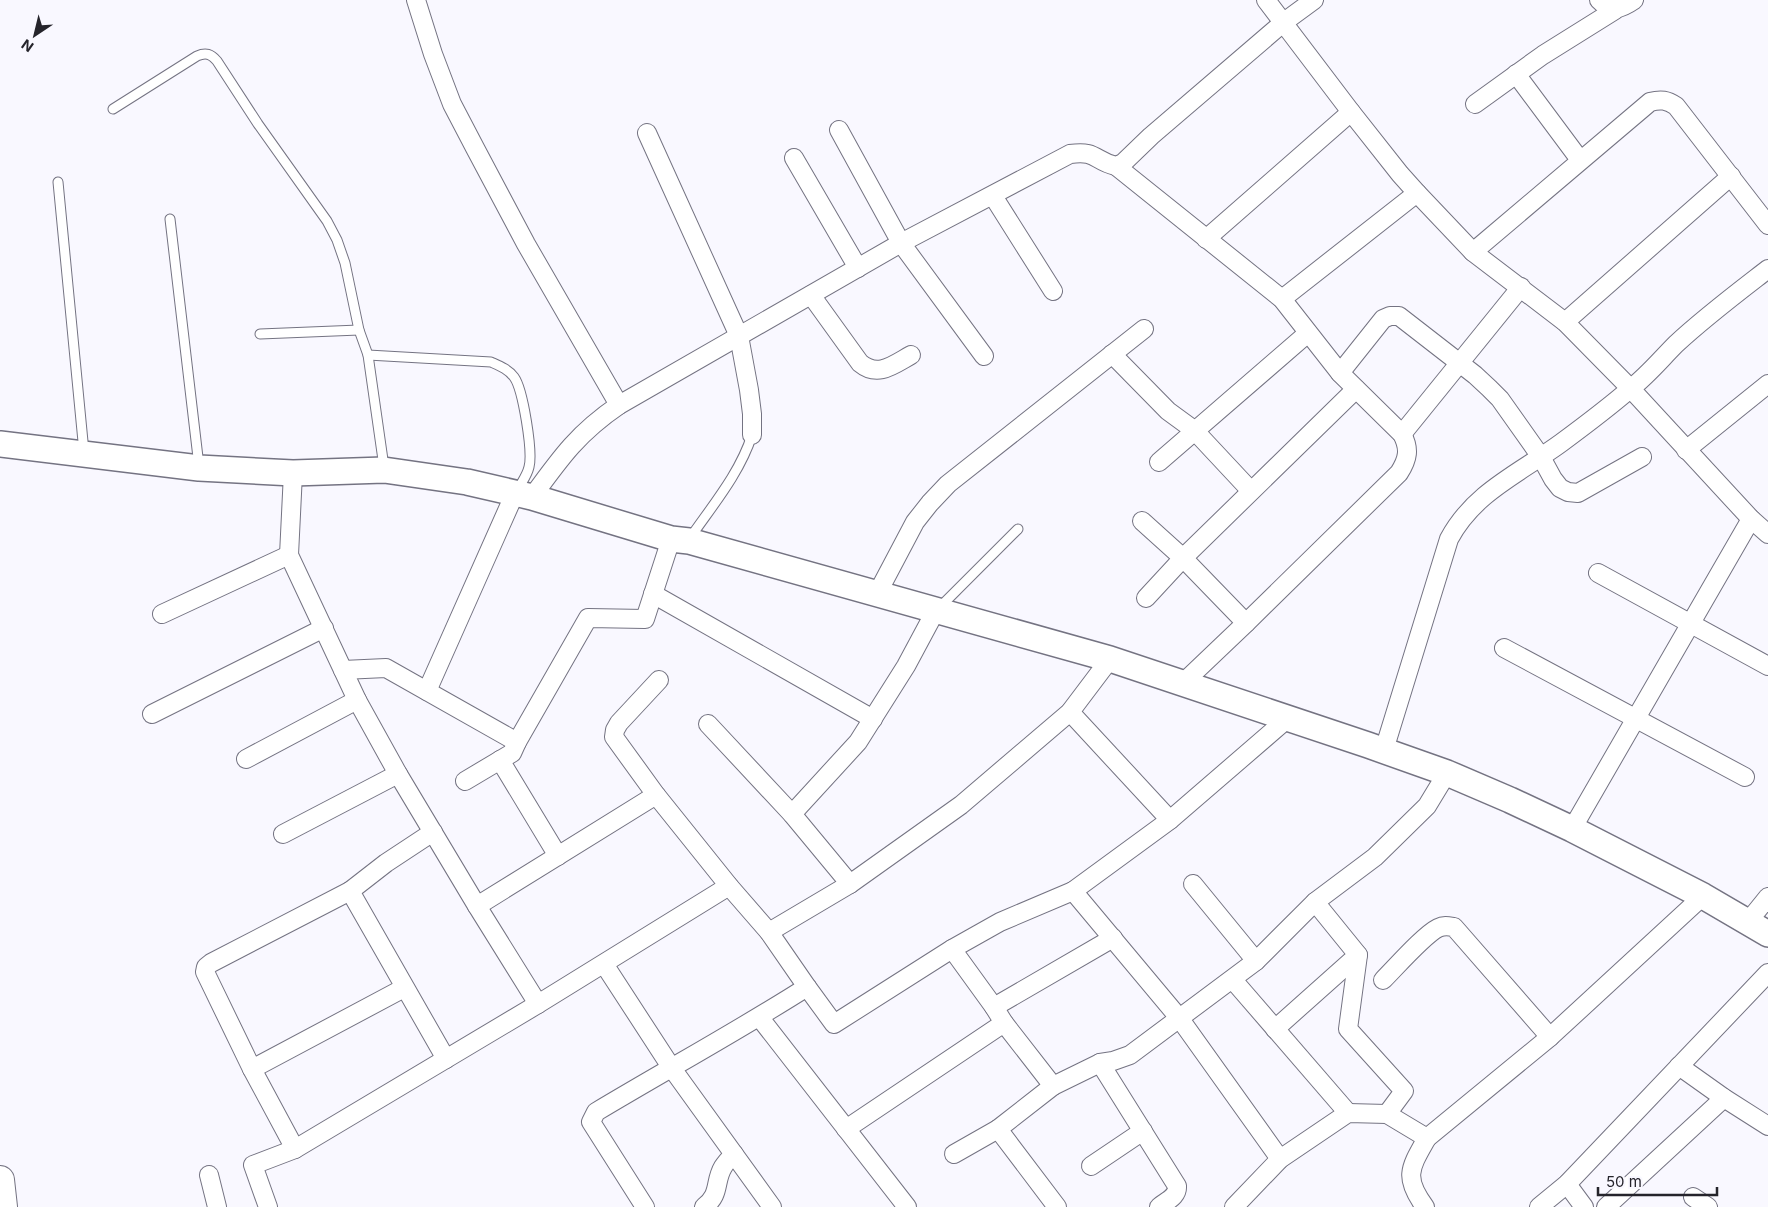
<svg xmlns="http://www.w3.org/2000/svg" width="1768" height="1207" viewBox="0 0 1768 1207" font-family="Inter,sans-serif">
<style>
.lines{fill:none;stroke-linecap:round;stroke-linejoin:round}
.lane-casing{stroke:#747382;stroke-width:11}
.street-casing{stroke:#747382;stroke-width:20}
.secondary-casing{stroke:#747382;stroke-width:28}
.primary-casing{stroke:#747382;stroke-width:30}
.lane{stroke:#fff;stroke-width:9}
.street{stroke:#fff;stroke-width:18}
.secondary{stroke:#fff;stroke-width:25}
.primary{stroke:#fff;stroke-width:28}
</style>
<rect width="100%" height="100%" fill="#f9f8ff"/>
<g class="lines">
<defs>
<g id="lane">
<path d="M113 109 197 56C206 52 211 54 217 61L258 124 327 221 337 240 345 263 359 330 368 355 384 467"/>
<polyline points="58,182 84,452"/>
<polyline points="170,219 199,466"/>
<polyline points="260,334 359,330"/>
<path d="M368 355 491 362C500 366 508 369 514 377 523 389 533 452 529 467 527 476 521 483 517 491"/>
<path d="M690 538C712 506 740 473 752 435"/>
<polyline points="938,609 1018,529"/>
</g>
<g id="street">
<polyline points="416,0 433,54 452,104 475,148 526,244 619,405"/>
<polyline points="1266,0 1351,112 1400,174 1417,193 1473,252 1565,322 1631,389 1751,519 1768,534"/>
<path d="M1599 0C1611 13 1621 9 1634 0"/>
<polyline points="1516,74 1580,160"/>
<polyline points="1475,104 1543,55 1615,10"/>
<polyline points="839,130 901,243 984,356"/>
<polyline points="647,133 739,336 749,390 752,414 752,435"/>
<polyline points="794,158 858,268"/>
<path d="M1116 166 1282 299 1340 373 1402 434C1410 449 1408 459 1399 473L1246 623 1183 683"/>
<polyline points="993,196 1053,291"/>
<polyline points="1206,239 1351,112"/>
<path d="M1473 252 1650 102C1661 99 1667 100 1676 106L1768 225"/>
<path d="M811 295 860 363C878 378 893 365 911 355"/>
<polyline points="1282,299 1417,193"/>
<polyline points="1565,322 1731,176"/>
<polyline points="1112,354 1168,411 1194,430 1251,491"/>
<polyline points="1340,373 1383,319 1390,316 1399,316 1475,375 1489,388 1500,399 1517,423 1541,457 1553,479 1560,488 1568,492 1578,493 1642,457"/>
<polyline points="1402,434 1521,287"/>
<polyline points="1686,450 1768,384"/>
<polyline points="1159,462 1308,333"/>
<polyline points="293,473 289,555 357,700 398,774 477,906 538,1004"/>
<path d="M532 497C561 457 578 433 619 405L901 243 1070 154C1097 150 1094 161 1116 166L1123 163 1151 136 1284 22 1314 0"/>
<polyline points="1142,521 1183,558 1246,623"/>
<polyline points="1598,573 1768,666"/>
<polyline points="653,594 873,719"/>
<polyline points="877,594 915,522 930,503 948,484 1144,329"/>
<polyline points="1146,598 1183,558 1356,389"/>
<polyline points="162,614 289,555"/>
<polyline points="1504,648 1745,777"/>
<polyline points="343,670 386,668 517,742"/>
<polyline points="659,680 619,723 615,730 614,737 656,795 729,886 769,932 807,987 834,1024 952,949 1000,922 1073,891 1170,820 1287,719"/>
<polyline points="427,691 515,493"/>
<polyline points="1070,712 1170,820"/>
<polyline points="152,714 324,628"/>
<polyline points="708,724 792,814 850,884"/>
<path d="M1384 750 1449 539C1474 492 1520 473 1561 443 1584 426 1608 408 1630 389 1647 376 1661 359 1676 344 1705 317 1737 293 1768 269"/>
<polyline points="246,759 357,700"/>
<polyline points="500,760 558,856"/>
<polyline points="465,781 512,753 517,742 588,618 645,619 671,539"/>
<polyline points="792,814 858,742 906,666 936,610"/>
<polyline points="1572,829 1751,519"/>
<polyline points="433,832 386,863 350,891 446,1059"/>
<polyline points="283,834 398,774"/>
<polyline points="1193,884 1256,961"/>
<polyline points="1073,891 1180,1019 1280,1159"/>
<polyline points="477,906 656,795"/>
<polyline points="1747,923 1768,897"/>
<polyline points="769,932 850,884 961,805 1070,712 1110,659"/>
<polyline points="952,949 994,1007 1004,1023 1053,1086 998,1129 1057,1207"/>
<polyline points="1358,955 1348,1029 1404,1091 1387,1114"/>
<polyline points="604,964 671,1067 772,1207"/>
<polyline points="1233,980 1348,1113"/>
<path d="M1383 980C1396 967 1424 935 1438 928 1444 925 1448 926 1454 927L1550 1037"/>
<polyline points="994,1007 1113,938"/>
<polyline points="760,1018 907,1207"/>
<polyline points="1275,1029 1358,955 1315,902"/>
<path d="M1100 1063 1177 1186C1178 1197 1166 1201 1159 1207"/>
<polyline points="1679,1066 1724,1098 1768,1126"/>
<polyline points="252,1069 404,988"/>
<polyline points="1053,1086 1100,1063 1113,1061 1130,1055 1256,961 1315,902 1375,857 1427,806 1447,773"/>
<polyline points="846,1129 1004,1023"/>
<polyline points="295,1149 252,1069 205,972 206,967 211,963 350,891"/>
<polyline points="954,1154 998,1129"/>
<polyline points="1091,1166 1143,1131"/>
<polyline points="209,1175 217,1207"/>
<polyline points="1567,1184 1584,1207"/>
<polyline points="1693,1197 1708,1207"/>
<polyline points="268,1207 253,1165 295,1149 538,1004 729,886"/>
<path d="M645 1207 591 1122 596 1112C666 1070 738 1031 807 987"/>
<path d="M704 1207C721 1194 714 1182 723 1167 726 1162 730 1158 734 1154"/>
<polyline points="1234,1207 1280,1159 1348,1113 1387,1114 1427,1138 1550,1037 1703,896"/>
<path d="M1425 1207C1403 1177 1410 1168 1427 1138"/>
<polyline points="1539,1207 1567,1184 1768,973"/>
<polyline points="1606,1207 1724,1098"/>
</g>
<polyline id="secondary" points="0,444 199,468 293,473 384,470 467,482 532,497 671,539 689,541 1110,659 1368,745 1447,773 1510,800 1572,829 1703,896 1768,934"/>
<polyline id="primary" points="0,1180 3,1207"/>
</defs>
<use href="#lane" class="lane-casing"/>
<use href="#street" class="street-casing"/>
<use href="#secondary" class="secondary-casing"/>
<use href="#primary" class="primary-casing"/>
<use href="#lane" class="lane"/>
<use href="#street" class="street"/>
<use href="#secondary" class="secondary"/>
<use href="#primary" class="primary"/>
</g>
<g transform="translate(35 35) rotate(215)" stroke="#f9f8ff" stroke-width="4" paint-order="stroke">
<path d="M0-4L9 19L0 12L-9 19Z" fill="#25242b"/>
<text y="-8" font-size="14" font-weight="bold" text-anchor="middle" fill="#25242b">N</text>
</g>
<path d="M1598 1187v8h119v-8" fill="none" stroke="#25242b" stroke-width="2.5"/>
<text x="1606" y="1187" font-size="15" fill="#25242b" stroke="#f9f8ff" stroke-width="4" paint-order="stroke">50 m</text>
</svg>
